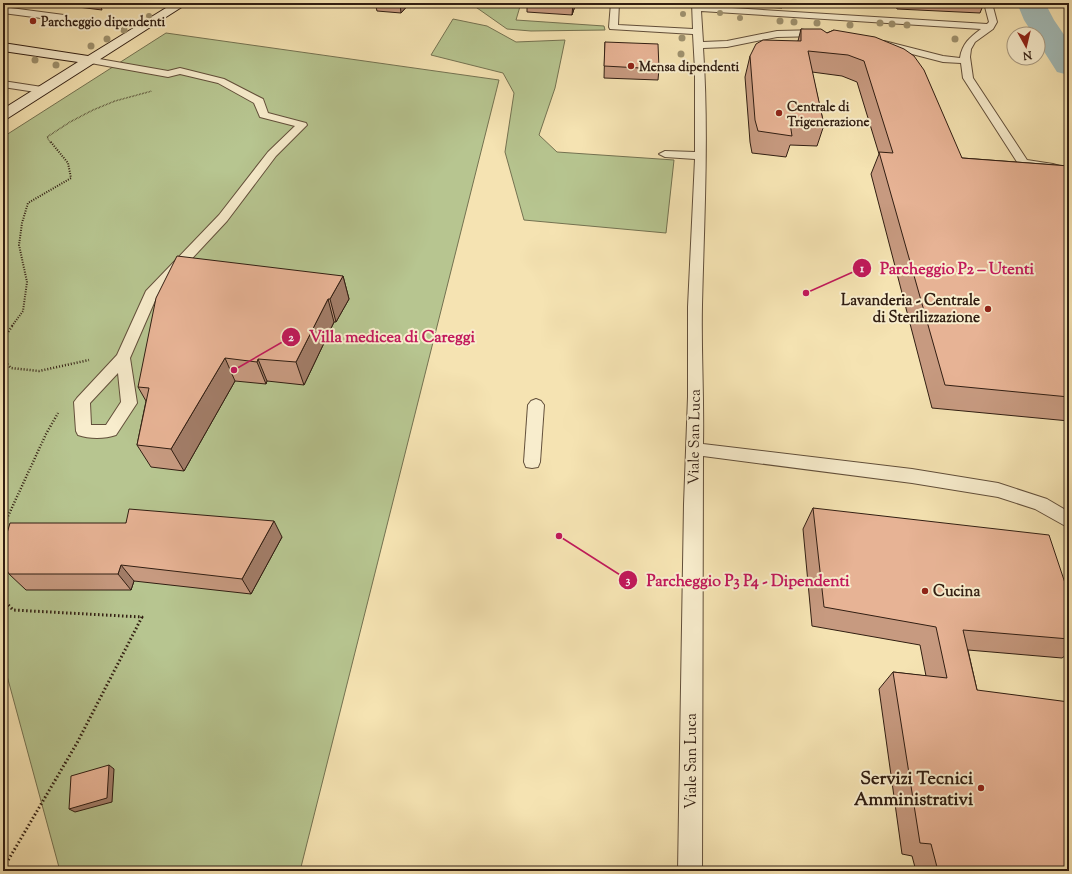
<svg xmlns="http://www.w3.org/2000/svg" width="1072" height="874" viewBox="0 0 1072 874" font-family="'Sorts Mill Goudy',serif">
<style>
.green{fill:#b7c590;stroke:#747251}
.lines{fill:none;stroke-linecap:round;stroke-linejoin:round}
.river{fill:#a2bbb8;fill-rule:evenodd}
.lane-casing{stroke:#624f3a;stroke-width:2}
.secondary-casing{stroke:#311e12;stroke-width:2}
.path-far3{stroke:#311e12;stroke-width:1.5;stroke-dasharray:0.5 1;stroke-linecap:butt}
.path-far2{stroke:#311e12;stroke-width:2;stroke-dasharray:1 1.5;stroke-linecap:butt}
.path-far1{stroke:#311e12;stroke-width:2.5;stroke-dasharray:1 2;stroke-linecap:butt}
.path{stroke:#311e12;stroke-width:3;stroke-dasharray:1.5 2.5;stroke-linecap:butt}
.lane{fill:#f8edcd;fill-rule:evenodd}
.secondary{fill:#f8edcd;fill-rule:evenodd}
.tree{fill:#9f926f}
.wall{fill:#c79a80;stroke:#311e12}
.shaded-wall{fill:#a27d68;stroke:#311e12}
.building{fill:#e7b395;stroke:#311e12}
.poi-dot{fill:#8f2418;stroke:#f8edcd;stroke-width:1.5}
.labels{text-anchor:middle;stroke-width:4;stroke-linejoin:round;paint-order:stroke}
.far-poi-label{font-size:13px;font-weight:bold;fill:#311e12;stroke:#f8edcd;text-anchor:start}
.poi-label{font-size:15px;font-weight:bold;fill:#311e12;stroke:#f8edcd;text-anchor:end}
.street-label{font-size:15px;fill:#311e12;stroke:#f8edcd}
.near-poi-label{font-size:18px;font-weight:bold;fill:#311e12;stroke:#f8edcd;text-anchor:end}
.leader{fill:none;stroke:#c2185b;stroke-width:1.5}
.callout-dot{fill:#c2185b;stroke:#f8edcd;stroke-width:1.5}
.mark-label{font-size:12px;text-anchor:middle;font-weight:bold;fill:#fff}
.callout-label{font-size:16px;text-anchor:middle;font-weight:bold;fill:#c2185b;stroke:#f8edcd;stroke-width:4;stroke-linejoin:round;paint-order:stroke}
</style>
<rect width="100%" height="100%" fill="#f5e3b2"/>
<filter id="stains"><feTurbulence type="fractalNoise" baseFrequency=".005" numOctaves="4"/><feColorMatrix values="0 0 0 0 .2 0 0 0 0 .09 0 0 0 0 .02 0 0 0 .5 -.17"/></filter>
<radialGradient id="worn" r=".72"><stop offset=".6" stop-color="#630" stop-opacity="0"/><stop offset="1" stop-color="#630" stop-opacity=".3"/></radialGradient>
<g class="green">
<polygon points="470,3 521,3 516,20 604,26 605,30 531,31 507,29"/>
<polygon points="453,19 487,26 516,42 565,40 555,88 539,135 557,152 674,160 666,233 524,220 505,152 514,93 503,73 431,55"/>
<polygon points="166,33 499,80 300,871 60,871 3,661 3,137"/>
</g>
<g class="lines">
<polygon class="river" points="1017,3 1045,3 1054,20 1069,42 1069,75 1057,72 1038,42 1038,34 1033,34 1024,20"/>
<defs>
<g id="lane">
<path d="M611 3H619L618 25 693 29 692 3H700V6L987 24 989 22 984 3H992L997 22 993 29 975 42 971 49 970 57 973 78 1027 160 1053 164 1069 169V178L1051 170 1019 165 963 78 961 63 943 62 881 46 879 44 884 41 943 56 960 58C962 44 970 37 981 29L701 11 703 42 727 41 777 31 821 30 825 33 821 36 777 37 727 47 703 48C709 133 704 219 702 305 701 351 704 397 703 444L912 469 998 483 1047 499 1069 512V528L1035 509 998 497 912 483 703 456 702 871H678L684 504 688 397V307L695 159 665 157 659 154 665 151 695 152V70L693 34 610 29 609 27Z"/>
<polygon points="3,7 64,15 68,18 64,21 3,13"/>
<path d="M88 57 168 71 180 68 224 79 263 99 268 113 306 123 307 125 276 156 227 221 157 296 130 358 137 403 116 435C105 439 89 439 78 435L76 431 74 402 77 398 117 355 146 291 219 215 268 152 295 126 260 117 254 103 218 83 180 74 168 77 85 62 83 60ZM118 373 121 402 106 425H91L90 403Z"/>
<polygon points="3,81 42,87 47,90 42,93 3,87"/>
<polygon points="536,399 541,401 544,405 540,462 538,467 532,468 526,467 524,462 528,405 531,401"/>
</g>
<polygon id="secondary" points="174,3 188,3 8,118 3,119 3,109 78,62 3,51 3,43 88,56"/>
</defs>
<use href="#lane" class="lane-casing"/>
<use href="#secondary" class="secondary-casing"/>
<polyline class="path-far3" points="50,142 47,137 70,122 93,110 115,101 152,91"/>
<polyline class="path-far2" points="12,326 23,311 27,282 19,245 22,223 28,203 71,178 68,163 50,141"/>
<g class="path-far1">
<polyline points="3,339 13,325"/>
<polyline points="3,360 11,368 39,371 89,360"/>
<polyline points="3,527 46,434 58,413"/>
</g>
<polyline class="path" points="3,599 13,610 142,617 77,743 3,869"/>
<use href="#lane" class="lane"/>
<use href="#secondary" class="secondary"/>
</g>
<g class="tree">
<circle cx="720" cy="13" r="3"/>
<circle cx="683" cy="14" r="3"/>
<circle cx="149" cy="16" r="3"/>
<circle cx="740" cy="18" r="3"/>
<circle cx="780" cy="21" r="3.5"/>
<circle cx="794" cy="22" r="3.5"/>
<circle cx="137" cy="23" r="3.5"/>
<circle cx="817" cy="23" r="3.5"/>
<circle cx="880" cy="23" r="3.5"/>
<circle cx="892" cy="24" r="3.5"/>
<circle cx="850" cy="25" r="3.5"/>
<circle cx="907" cy="25" r="3.5"/>
<circle cx="124" cy="30" r="3.5"/>
<circle cx="682" cy="38" r="3.5"/>
<circle cx="107" cy="39" r="3.5"/>
<circle cx="955" cy="39" r="3.5"/>
<circle cx="91" cy="46" r="3.5"/>
<circle cx="681" cy="54" r="3.5"/>
<circle cx="35" cy="60" r="3.5"/>
<circle cx="56" cy="65" r="3.5"/>
</g>
<g class="wall">
<polygon points="46,3 100,3 102,10"/>
<polygon points="284,3 294,3 293,4"/>
<polygon points="375,3 410,3 401,13 377,11"/>
<polygon points="527,3 576,3 572,15 527,12"/>
<polygon points="749,3 784,3 782,8 749,6"/>
<polygon points="895,3 984,3 980,13 897,9"/>
<polygon points="801,29 827,33 834,30 962,158 1069,166 1069,421 932,408 871,174 879,154 857,82 842,76 812,72 824,125 817,146 790,145 786,157 752,153 750,142 745,77 750,56 798,41"/>
<polygon points="605,42 659,69 658,80 604,78"/>
<polygon points="343,276 349,299 336,322 334,322 304,385 267,381 266,384 235,381 184,471 151,467 137,445 146,401 138,387"/>
<polygon points="813,508 1069,595 1069,653 1062,658 968,650 977,690 1069,871 916,871 912,856 902,854 879,689 893,672 926,676 920,645 812,626 803,529"/>
<polygon points="126,523 282,537 251,594 134,581 131,590 26,590 9,574"/>
</g>
<g class="shaded-wall">
<polygon points="400,3 410,3 401,13"/>
<polygon points="573,3 576,3 572,15"/>
<polygon points="343,276 349,299 336,322 330,299"/>
<polygon points="328,299 334,322 304,385 296,362"/>
<polygon points="225,358 235,381 184,471 171,449"/>
<polygon points="258,359 267,381 266,384 257,362"/>
<polygon points="274,521 282,537 251,594 242,579"/>
<polygon points="121,565 134,581 131,590 118,574"/>
<polygon points="109,765 114,769 112,802 75,812 69,809"/>
</g>
<g class="building">
<polygon points="801,29 821,29 827,33 834,30 875,37 904,49 914,56 924,70 962,158 1069,166 1069,397 945,385 879,152 893,153 864,61 848,55 808,51 824,125 790,123 792,136 758,131 755,120 750,56 756,44 763,40 801,41"/>
<polygon points="605,42 658,44 659,69 604,66"/>
<polygon points="177,256 343,276 330,299 328,299 296,362 258,359 257,362 225,358 171,449 137,445 149,388 138,387 156,298"/>
<polygon points="813,508 1049,535 1069,595 1069,639 963,630 977,690 1069,702 1069,871 938,871 931,844 920,843 893,672 947,678 936,627 824,607"/>
<polygon points="129,509 274,521 242,579 121,565 118,574 9,574 4,565 3,547 10,523 126,523"/>
<polygon points="109,765 107,798 69,809 71,776"/>
</g>
<g class="poi-dot">
<circle cx="33" cy="21" r="4"/>
<circle cx="631" cy="66" r="4"/>
<circle cx="779" cy="113" r="4"/>
<circle cx="988" cy="309" r="4"/>
<circle cx="925" cy="591" r="4"/>
<circle cx="981" cy="788" r="4"/>
</g>
<g class="labels">
<g class="far-poi-label">
<text x="41" y="26">Parcheggio dipendenti</text>
<text x="639" y="71">Mensa dipendenti</text>
<text x="787" y="111">Centrale di<tspan x="787" dy="15">Trigenerazione</tspan></text>
</g>
<g class="poi-label">
<text x="980" y="305">Lavanderia - Centrale<tspan x="980" dy="17">di Sterilizzazione</tspan></text>
<text x="933" y="596" text-anchor="start">Cucina</text>
</g>
<g class="street-label">
<text transform="translate(694 437) rotate(-89)" y="5">Viale San Luca</text>
<text transform="translate(691 761) rotate(-90)" y="5">Viale San Luca</text>
</g>
<g class="near-poi-label">
<text x="973" y="784">Servizi Tecnici<tspan x="973" dy="21">Amministrativi</tspan></text>
</g>
</g>
<path class="leader" d="M806 293L862 268M234 370L291 337M559 536L628 580"/>
<g class="callout-dot">
<circle cx="806" cy="293" r="4"/>
<circle cx="234" cy="370" r="4"/>
<circle cx="559" cy="536" r="4"/>
<circle cx="862" cy="268" r="10"/>
<circle cx="291" cy="337" r="10"/>
<circle cx="628" cy="580" r="10"/>
</g>
<g class="mark-label">
<text x="862" y="272">1</text>
<text x="291" y="341">2</text>
<text x="628" y="584">3</text>
</g>
<g class="callout-label">
<text x="957" y="274">Parcheggio P2 – Utenti</text>
<text x="392" y="342">Villa medicea di Careggi</text>
<text x="748" y="586">Parcheggio P3 P4 - Dipendenti</text>
</g>
<rect width="1072" height="874" fill="none" stroke="#f5e3b2" stroke-width="16"/>
<rect x="4" y="4" width="1064" height="866" fill="none" stroke="#311e12" stroke-width="2"/>
<rect x="8" y="8" width="1056" height="858" fill="none" stroke="#311e12"/>
<g transform="translate(1026 46) rotate(172)"><circle r="19" fill="#f8edcd" stroke="#a89a82"/>
<path d="M0-3L7 15L0 10L-7 15Z" fill="#8f2418"/>
<text y="-6" font-size="11" font-weight="bold" text-anchor="middle" fill="#311e12">N</text>
</g>
<rect width="100%" height="100%" filter="url(#stains)"/>
<rect width="100%" height="100%" fill="url(#worn)"/>
</svg>
